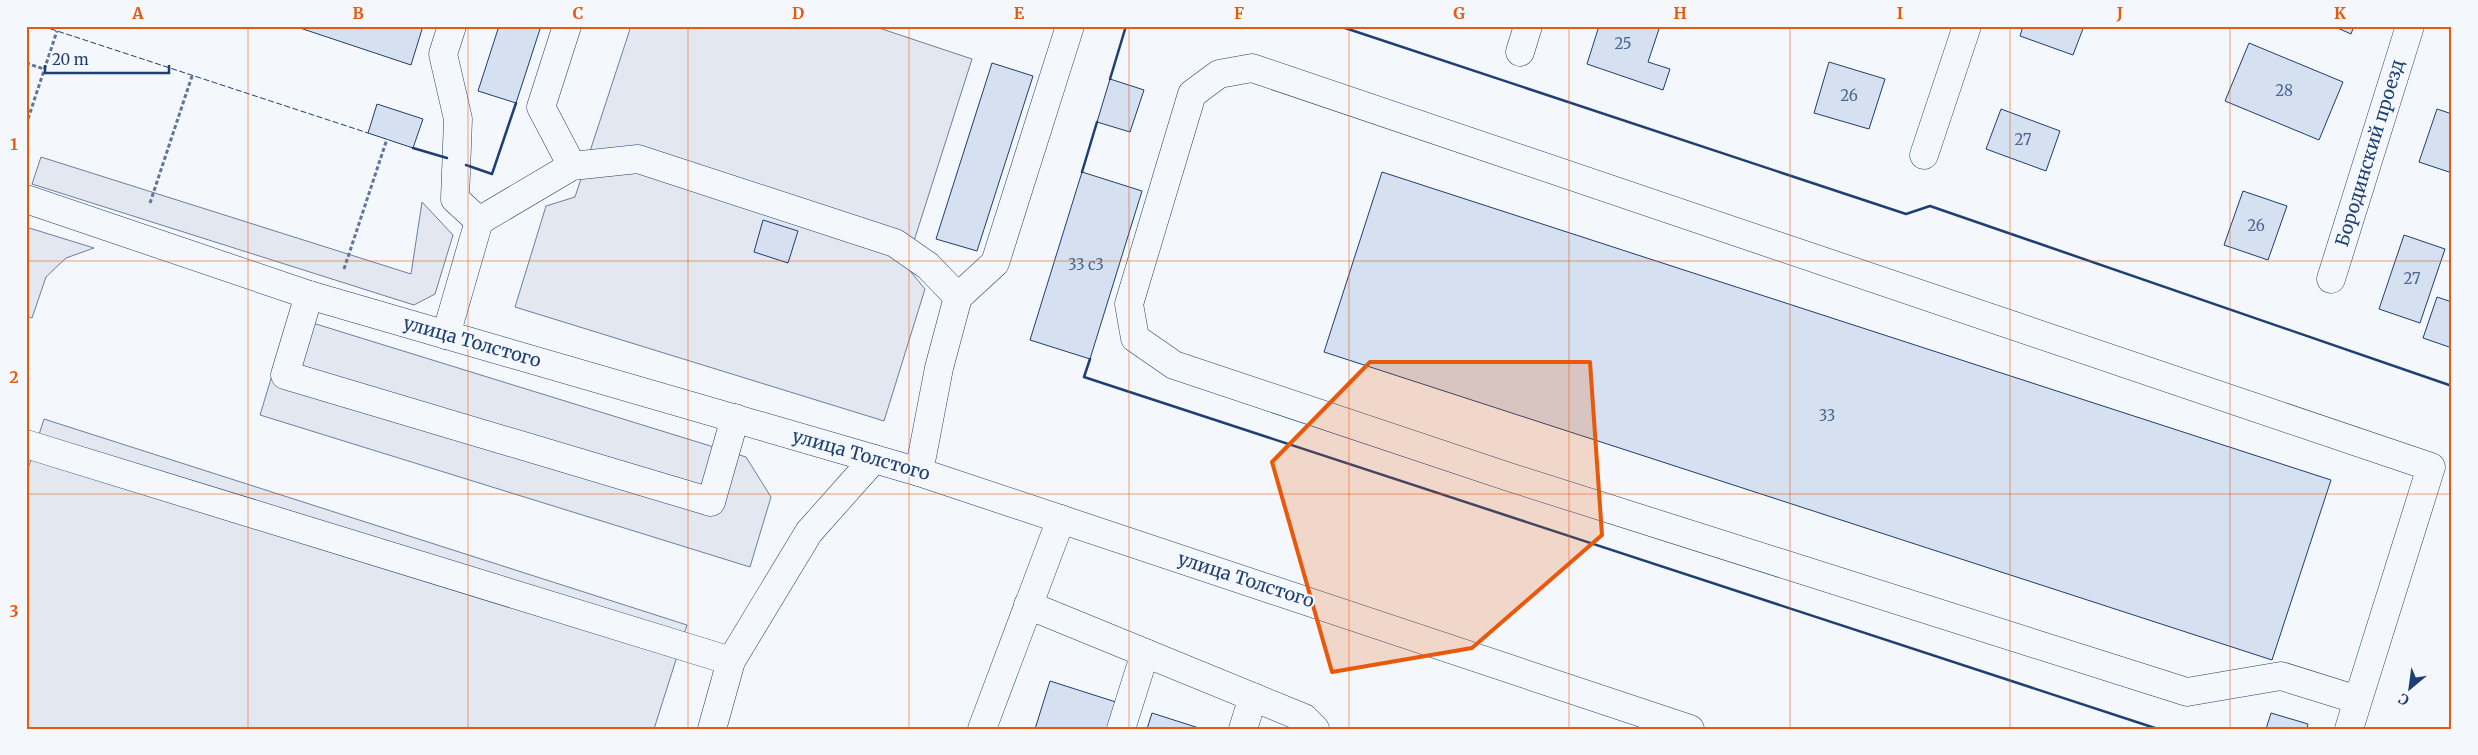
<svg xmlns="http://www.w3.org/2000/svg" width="2478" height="755" viewBox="0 0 2478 755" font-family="Merriweather,serif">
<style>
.parking{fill:#e3e8f0;stroke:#687fa3}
.building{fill:#d5e0f0;stroke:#1d3f73}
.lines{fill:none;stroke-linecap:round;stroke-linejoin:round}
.minor-casing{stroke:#1d3f73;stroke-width:29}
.path{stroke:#5e769c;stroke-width:3;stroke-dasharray:4 2.5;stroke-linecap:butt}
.minor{stroke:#f4f7fb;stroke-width:28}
.fence{stroke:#1d3f73;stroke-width:1;stroke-dasharray:6 2.5;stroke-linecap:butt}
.wall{stroke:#1d3f73;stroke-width:2.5}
.marked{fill:#e8590c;fill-opacity:0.2;stroke:#e8590c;stroke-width:4;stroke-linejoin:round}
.grid{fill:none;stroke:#e8590c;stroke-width:1;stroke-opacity:0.55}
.labels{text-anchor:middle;stroke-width:4;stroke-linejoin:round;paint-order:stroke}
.number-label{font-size:15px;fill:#4b6792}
.street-label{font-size:18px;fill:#1d3f73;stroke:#f4f7fb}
.neatline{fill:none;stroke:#e8590c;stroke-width:2}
.grid-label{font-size:16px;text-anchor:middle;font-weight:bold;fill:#e8590c}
</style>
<rect width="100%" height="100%" fill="#f4f7fb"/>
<g class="parking">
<polygon points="631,26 873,26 972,59 906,266 925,289 884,421 515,307 546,206 575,197"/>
<polygon points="41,157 411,274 422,202 453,235 435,294 414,305 32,184"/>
<polygon points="26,227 94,248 66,258 46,277 32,318 26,316"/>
<polygon points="290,316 746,457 771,497 750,567 260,415"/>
<polygon points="44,419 687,625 654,729 26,729 26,475"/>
</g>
<g class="building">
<polygon points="294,26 423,26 411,65"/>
<polygon points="499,26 541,26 516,103 478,91"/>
<polygon points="1599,26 1660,26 1648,62 1670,69 1663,90 1587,64"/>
<polygon points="2023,26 2084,26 2073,55 2020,36"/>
<polygon points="2333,26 2354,26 2351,34"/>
<polygon points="2249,43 2343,82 2319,140 2225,101"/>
<polygon points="1829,62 1885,79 1869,129 1814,113"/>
<polygon points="992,63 1033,76 977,251 936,239"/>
<polygon points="1110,79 1144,90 1130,132 1097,122"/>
<polygon points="377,104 423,119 413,148 368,133"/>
<polygon points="2001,109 2060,131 2046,171 1986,149"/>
<polygon points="2437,109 2452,114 2452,173 2419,162"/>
<polygon points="1082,172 1142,191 1090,359 1030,340"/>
<polygon points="1382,172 2331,480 2272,660 1324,352"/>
<polygon points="2243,191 2287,206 2268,260 2224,245"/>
<polygon points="763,220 798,231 788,263 754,252"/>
<polygon points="2404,235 2445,249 2420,323 2379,309"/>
<polygon points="2437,297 2452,302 2452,348 2423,338"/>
<polygon points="1050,681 1119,703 1110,729 1035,729"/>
<polygon points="1152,713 1202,729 1147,729"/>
<polygon points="2271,713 2308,724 2307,729 2266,729"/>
</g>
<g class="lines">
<defs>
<g id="minor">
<polyline points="452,26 443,54 458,119 455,199 479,221"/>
<polyline points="567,26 541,107 572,166"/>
<polyline points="1520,52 1528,26"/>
<polyline points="1924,155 1967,26"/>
<polyline points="26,199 309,295 919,472 1690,729"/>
<polyline points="2331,279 2410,26"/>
<polyline points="309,295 285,375 711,502 735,418"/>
<polyline points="958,297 995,263 1070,26"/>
<polyline points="446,335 479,221 572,166 638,159 895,243 928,266 958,297 939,368 919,472"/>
<polyline points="26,444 731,661"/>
<polyline points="1028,605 1304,718 1315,729"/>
<polyline points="712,729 731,661 809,532 874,459"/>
<polyline points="982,729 1061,519"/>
<polyline points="1121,729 1145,653"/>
<polyline points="1243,729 1253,697"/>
<polyline points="2349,729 2358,700 2431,467 1252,68 1219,74 1192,94 1129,304 1135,338 1174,365 1509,477 2187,692 2281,676 2358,700"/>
</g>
</defs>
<use href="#minor" class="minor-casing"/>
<g class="path">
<polyline points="26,63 44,69"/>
<polyline points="26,125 57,31"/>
<polyline points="150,203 192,76"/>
<polyline points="344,269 387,139"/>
</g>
<use href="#minor" class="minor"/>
<polyline class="fence" points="42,26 368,133"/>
<g class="wall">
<polyline points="1339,26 1906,214 1930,206 2452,386"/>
<polyline points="1110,79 1126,26"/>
<polyline points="413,148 447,158"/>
<polyline points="466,165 492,174 516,103"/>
<polyline points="1082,172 1097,122"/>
<polyline points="1090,359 1084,377 2158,729"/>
</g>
</g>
<path class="marked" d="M1370 362H1590L1602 535 1472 648 1332 672 1272 462Z"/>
<path class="grid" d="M248 26V729M468 26V729M688 26V729M909 26V729M1129 26V729M1349 26V729M1569 26V729M1790 26V729M2010 26V729M2230 26V729M26 261H2452M26 494H2452"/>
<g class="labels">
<g class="number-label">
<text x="1623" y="49">25</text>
<text x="2284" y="96">28</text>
<text x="1849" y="101">26</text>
<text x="2023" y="145">27</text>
<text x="2256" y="231">26</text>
<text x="1086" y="270">33 с3</text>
<text x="2412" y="284">27</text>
<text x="1827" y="421">33</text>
</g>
<g class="street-label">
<text transform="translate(2370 153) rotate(-73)" y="6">Бородинский проезд</text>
<text transform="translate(472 342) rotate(16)" y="6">улица Толстого</text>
<text transform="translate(861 455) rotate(16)" y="6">улица Толстого</text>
<text transform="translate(1246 580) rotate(18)" y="6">улица Толстого</text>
</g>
</g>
<rect width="2478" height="755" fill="none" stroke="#f4f7fb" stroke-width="55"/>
<g transform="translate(2410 688) rotate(209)" stroke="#f4f7fb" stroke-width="4" paint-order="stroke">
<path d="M0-4L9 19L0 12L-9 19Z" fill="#1d3f73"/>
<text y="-8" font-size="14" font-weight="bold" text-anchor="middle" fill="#1d3f73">С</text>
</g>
<path d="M45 65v8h124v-8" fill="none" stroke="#1d3f73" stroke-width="2.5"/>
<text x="52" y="65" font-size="15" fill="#1d3f73" stroke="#f4f7fb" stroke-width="4" paint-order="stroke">20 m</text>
<rect x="28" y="28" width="2422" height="700" class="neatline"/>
<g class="grid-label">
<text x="138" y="19">A</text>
<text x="358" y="19">B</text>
<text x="578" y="19">C</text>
<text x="798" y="19">D</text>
<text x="1019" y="19">E</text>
<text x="1239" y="19">F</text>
<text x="1459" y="19">G</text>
<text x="1680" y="19">H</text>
<text x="1900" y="19">I</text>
<text x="2120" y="19">J</text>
<text x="2340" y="19">K</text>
<text x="14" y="150">1</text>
<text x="14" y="383">2</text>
<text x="14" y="617">3</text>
</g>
</svg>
